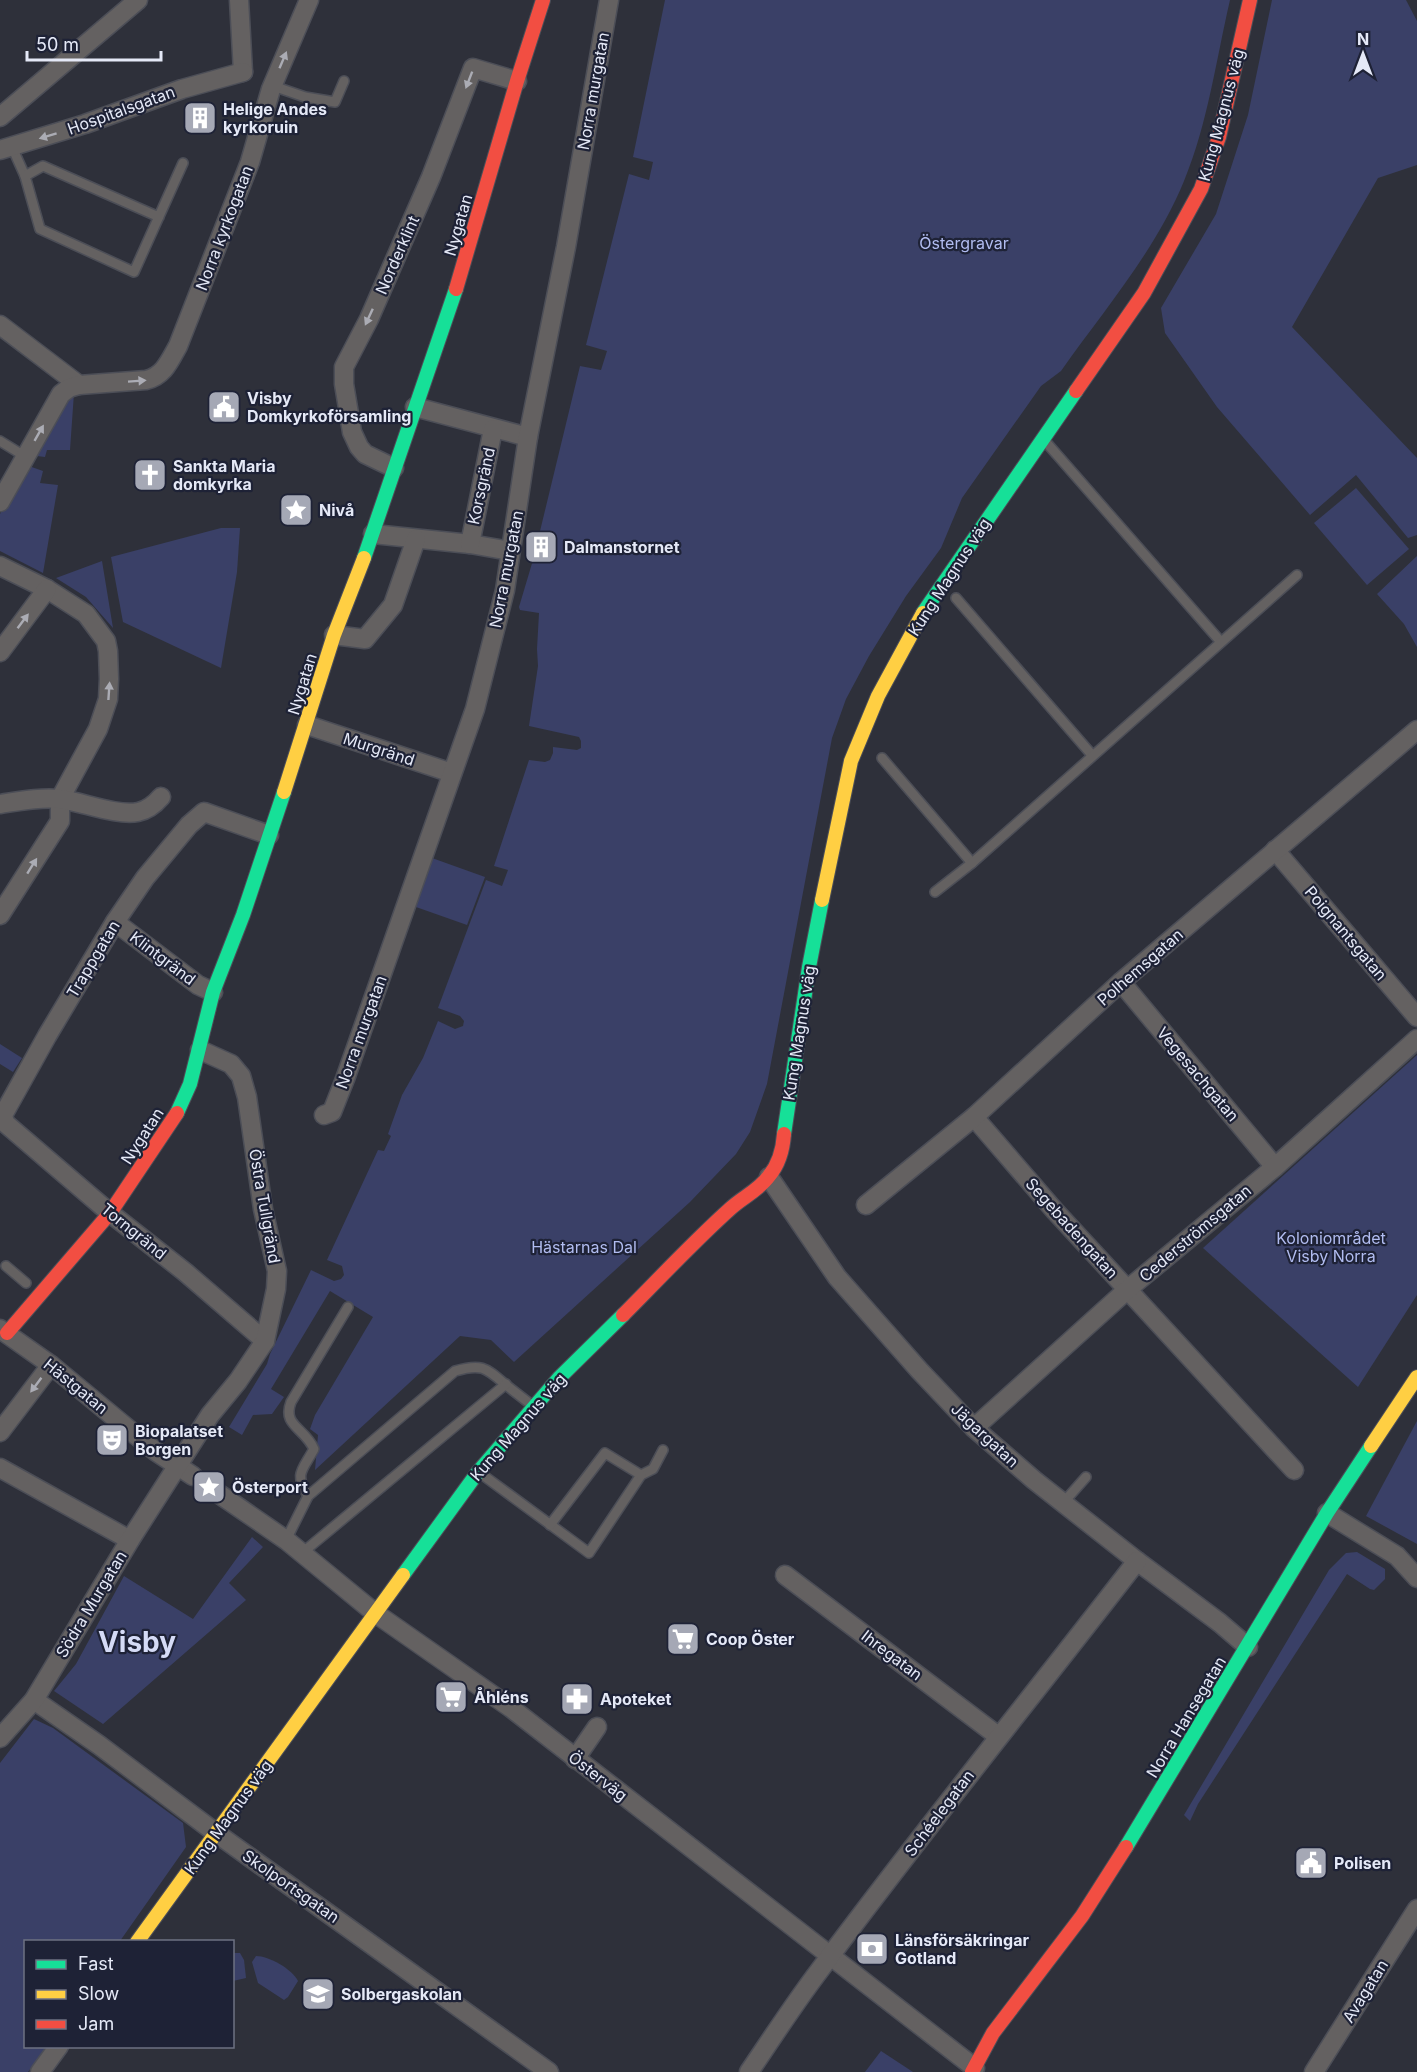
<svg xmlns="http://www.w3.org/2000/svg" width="1417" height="2072" viewBox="0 0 1417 2072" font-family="Inter,sans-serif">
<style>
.green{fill:#3a4067}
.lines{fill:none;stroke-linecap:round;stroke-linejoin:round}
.lane-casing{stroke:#4c4e57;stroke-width:12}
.street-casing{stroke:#4c4e57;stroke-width:21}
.fast-casing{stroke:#4c4e57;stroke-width:16}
.slow-casing{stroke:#4c4e57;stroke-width:16}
.jam-casing{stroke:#4c4e57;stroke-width:16}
.lane{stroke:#646161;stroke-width:9}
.street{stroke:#646161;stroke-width:18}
.fast{stroke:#16e098;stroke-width:14}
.slow{stroke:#ffcf43;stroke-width:14}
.jam{stroke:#f24e42;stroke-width:14}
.oneway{fill:#abacb4}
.labels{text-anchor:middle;stroke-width:4.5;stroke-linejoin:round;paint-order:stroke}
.street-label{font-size:16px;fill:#e5e9f7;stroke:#1e2236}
.poi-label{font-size:16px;font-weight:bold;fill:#e5e9f7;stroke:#1e2236;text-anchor:start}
.park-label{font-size:16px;fill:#b1bcf0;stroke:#1e2236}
.town-label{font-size:28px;font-weight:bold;fill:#d5dbf6;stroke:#1e2236}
</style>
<rect width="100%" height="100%" fill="#2e303a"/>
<g class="green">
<path d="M665 0H1230C1216 60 1208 123 1184 181 1156 250 1104 310 1061 371L1041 386 962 498 941 548 906 596 869 656 846 699 832 738 767 1084 750 1132 736 1154 690 1202 514 1362 491 1340 460 1336 315 1470 318 1435 310 1429 315 1415 373 1317 330 1291 271 1389 284 1397 272 1414 253 1415 242 1435 229 1427 267 1364 270 1354 311 1270 334 1281 341 1279 344 1275 342 1266 327 1260 378 1150 384 1151 391 1136 388 1134 402 1095 423 1058 438 1021 455 1029 463 1026 464 1021 460 1016 438 1008 486 880 502 886 508 870 494 866 529 760 545 762 550 760 553 753V747L577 750 581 748V741L579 737 529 726 538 666 537 649 539 613 520 610 519 607 533 560 580 366 601 370 607 351 586 345 629 174 649 180 653 162 633 157Z"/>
<polygon points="1272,0 1406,0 1417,21 1417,165 1378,178 1292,327 1417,458 1417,535 1408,538 1356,475 1310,515 1217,407 1165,333 1161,308 1216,214 1248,115"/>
<polygon points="74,393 70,450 47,450 45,457 37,456 68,396"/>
<polygon points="26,465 43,471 40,483 58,485 43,573 0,551 0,514"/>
<polygon points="1356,488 1409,549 1367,585 1314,523"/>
<polygon points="221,528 240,528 237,572 221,668 123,622 111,557"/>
<polygon points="1417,556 1417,647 1404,624 1377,594"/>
<polygon points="102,561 113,628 86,597 56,578"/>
<polygon points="432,858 485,877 467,925 416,907"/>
<polygon points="0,1044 22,1058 13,1072 0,1064"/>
<polygon points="1417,1055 1417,1295 1358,1387 1203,1248"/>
<polygon points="1417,1421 1417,1544 1366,1516"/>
<polygon points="252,1537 263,1547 229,1583 246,1600 103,1724 54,1691 76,1664 124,1576 193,1619"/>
<polygon points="1357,1552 1385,1569 1385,1579 1374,1590 1370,1589 1347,1574 1198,1804 1190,1821 1184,1815 1329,1570 1346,1553"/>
<polygon points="34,1719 53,1728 183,1823 186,1847 120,1941 26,1942 26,2046 46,2047 28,2072 0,2072 0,1763"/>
<polygon points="232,1953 240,1953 244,1960 246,1978 233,1981"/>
<path d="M256 1956C269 1956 292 1969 298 1981L288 1997 284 2000 258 1983 252 1962Z"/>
<polygon points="881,2051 913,2072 865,2072"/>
</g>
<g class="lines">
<defs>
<g id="lane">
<polyline points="273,86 305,97 335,102 344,81"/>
<polyline points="12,147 25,176"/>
<polyline points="159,217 43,166 25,176 40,229 134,272 183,163"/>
<polyline points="0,441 26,457"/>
<polyline points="1045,441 1221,642"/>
<polyline points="956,598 1092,755"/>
<polyline points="882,758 972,863"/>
<polyline points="935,892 972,863 1297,575"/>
<polyline points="6,1266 26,1283"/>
<polyline points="480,1473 589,1553 641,1475 653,1469 663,1450"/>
<path d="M308 1496C294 1473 302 1471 314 1449 304 1427 282 1426 291 1402L348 1307"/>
<polyline points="1063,1503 1086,1477"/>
<polyline points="550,1525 605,1453 641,1475"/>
<path d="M286 1540 308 1496 455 1371C482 1363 486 1368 506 1385 515 1392 524 1399 533 1406"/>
<polyline points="302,1553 506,1384"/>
</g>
<g id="street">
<polyline points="239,0 243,72"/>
<polyline points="0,117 138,0"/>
<polyline points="0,150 85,124 182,89 243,72"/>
<polyline points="0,325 79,385"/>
<polyline points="415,407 528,437"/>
<polyline points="394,468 365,454 359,447 352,432 344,384 344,367 369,319 431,177 473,68 517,81"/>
<path d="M0 502 61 394 69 388 79 385 146 380C164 376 170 360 178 346L250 162 271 89 309 0"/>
<polyline points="373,534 470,544 510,551"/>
<polyline points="470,544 493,429"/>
<polyline points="0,566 47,589 86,614 106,641 108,651 109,679 108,699 98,729 60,799 60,821 0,915"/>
<polyline points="334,635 365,639 393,605 416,539"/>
<polyline points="0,652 47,589"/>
<polyline points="307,725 452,773"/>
<path d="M0 804C20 801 40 797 60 799 83 802 116 816 138 812 148 810 155 804 161 797"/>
<polyline points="1275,850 1417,1017"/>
<polyline points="115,922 198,985 213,992"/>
<polyline points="1121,982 1275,1167"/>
<polyline points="324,1115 332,1112 345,1079 475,709 505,590 528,437 566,247 609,0"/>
<polyline points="974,1117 1055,1211 1294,1470"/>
<polyline points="769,1177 837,1277 919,1370 974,1428 1034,1480 1137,1561 1220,1623 1248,1647"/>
<polyline points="866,1205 974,1117 1121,982 1417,730"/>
<polyline points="0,1329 51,1365 155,1451 193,1476"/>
<polyline points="265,1341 185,1272 110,1213 5,1123 3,1115 47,1036 115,922 145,878 189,825 204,812 269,835"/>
<polyline points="974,1428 1128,1289 1275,1167 1417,1039"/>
<polyline points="0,1432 51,1365"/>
<polyline points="0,1468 130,1540"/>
<polyline points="209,1487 286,1540 375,1613 511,1708 975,2068"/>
<polyline points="1327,1513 1397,1556 1417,1578"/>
<polyline points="785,1575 998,1736"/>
<polyline points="34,1700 99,1745 216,1833 549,2072"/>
<polyline points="0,1738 34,1700 130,1540 210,1415 238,1381 265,1341 276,1289 277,1271 263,1209 247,1097 241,1076 231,1064 200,1050"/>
<polyline points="575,1759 597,1727"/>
<polyline points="40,2072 59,2046"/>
<path d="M749 2072C772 2038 794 2004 819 1971 922 1832 1031 1698 1137 1561"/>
<polyline points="1314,2072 1417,1909"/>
</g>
<g id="fast">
<polyline points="364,558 456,289"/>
<polyline points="923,613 1076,391"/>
<polyline points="177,1113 190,1084 213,992 243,915 284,792"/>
<polyline points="784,1134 809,967 822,900"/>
<polyline points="403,1575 478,1472 559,1378 623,1315"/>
<polyline points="1126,1847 1327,1513 1371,1446"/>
</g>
<g id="slow">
<polyline points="284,792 334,635 364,558"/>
<polyline points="822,900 851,761 878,696 923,613"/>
<polyline points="1371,1446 1417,1377"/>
<polyline points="137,1942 403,1575"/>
</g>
<g id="jam">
<polyline points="456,289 517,81 543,0"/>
<polyline points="1076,391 1144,293 1201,189 1219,137 1250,0"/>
<path d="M623 1315C658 1280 693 1242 731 1208 743 1197 759 1190 769 1176 779 1164 783 1149 784 1134"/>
<polyline points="7,1333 110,1213 177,1113"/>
<polyline points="972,2072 993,2033 1082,1916 1126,1847"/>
</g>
</defs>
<use href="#lane" class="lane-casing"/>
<use href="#street" class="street-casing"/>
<use href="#fast" class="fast-casing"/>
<use href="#slow" class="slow-casing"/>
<use href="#jam" class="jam-casing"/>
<use href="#lane" class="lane"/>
<use href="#street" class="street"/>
<use href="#fast" class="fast"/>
<use href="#slow" class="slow"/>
<use href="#jam" class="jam"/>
</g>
<defs><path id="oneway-solid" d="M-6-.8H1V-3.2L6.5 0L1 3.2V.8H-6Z" transform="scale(1.5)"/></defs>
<g class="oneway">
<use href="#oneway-solid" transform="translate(283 60) rotate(-67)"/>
<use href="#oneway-solid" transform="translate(469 80) rotate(111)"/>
<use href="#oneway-solid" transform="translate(48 136) rotate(163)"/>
<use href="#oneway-solid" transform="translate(369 317) rotate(115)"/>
<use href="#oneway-solid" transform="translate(137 381) rotate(-4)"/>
<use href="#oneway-solid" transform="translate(39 433) rotate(-60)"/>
<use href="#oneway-solid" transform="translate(23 621) rotate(-53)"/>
<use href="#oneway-solid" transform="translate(109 691) rotate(-86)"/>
<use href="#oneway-solid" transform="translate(32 866) rotate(-58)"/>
<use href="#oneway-solid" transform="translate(36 1385) rotate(127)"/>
</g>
<defs>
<symbol id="building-square" viewBox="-11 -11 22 22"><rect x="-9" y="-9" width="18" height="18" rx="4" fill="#a5a8b5" stroke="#1e2236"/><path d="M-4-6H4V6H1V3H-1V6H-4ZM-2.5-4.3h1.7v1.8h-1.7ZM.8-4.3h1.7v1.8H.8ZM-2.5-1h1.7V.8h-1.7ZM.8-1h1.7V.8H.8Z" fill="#fff"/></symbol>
<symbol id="civic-square" viewBox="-11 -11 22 22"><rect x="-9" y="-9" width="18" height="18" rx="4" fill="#a5a8b5" stroke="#1e2236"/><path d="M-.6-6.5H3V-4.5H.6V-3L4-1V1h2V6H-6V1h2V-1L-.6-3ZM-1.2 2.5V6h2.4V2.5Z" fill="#fff"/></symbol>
<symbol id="church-square" viewBox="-11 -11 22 22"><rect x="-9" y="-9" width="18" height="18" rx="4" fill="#a5a8b5" stroke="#1e2236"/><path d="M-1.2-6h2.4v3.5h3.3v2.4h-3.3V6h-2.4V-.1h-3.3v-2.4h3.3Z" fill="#fff"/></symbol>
<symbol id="sight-square" viewBox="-11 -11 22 22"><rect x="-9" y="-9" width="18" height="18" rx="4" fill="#a5a8b5" stroke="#1e2236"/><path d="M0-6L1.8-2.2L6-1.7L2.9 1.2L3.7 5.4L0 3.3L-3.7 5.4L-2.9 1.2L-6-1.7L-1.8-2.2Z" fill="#fff"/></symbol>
<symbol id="theatre-square" viewBox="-11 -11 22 22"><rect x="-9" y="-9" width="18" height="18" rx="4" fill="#a5a8b5" stroke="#1e2236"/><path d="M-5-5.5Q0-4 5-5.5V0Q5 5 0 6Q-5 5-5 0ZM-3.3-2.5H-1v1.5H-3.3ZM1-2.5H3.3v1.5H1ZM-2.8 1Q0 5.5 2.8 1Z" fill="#fff"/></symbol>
<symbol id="supermarket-square" viewBox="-11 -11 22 22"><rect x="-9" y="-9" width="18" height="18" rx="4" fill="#a5a8b5" stroke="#1e2236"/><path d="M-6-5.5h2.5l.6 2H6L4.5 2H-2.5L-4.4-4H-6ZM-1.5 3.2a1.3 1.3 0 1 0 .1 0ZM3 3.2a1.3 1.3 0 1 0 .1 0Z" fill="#fff"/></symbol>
<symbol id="pharmacy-square" viewBox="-11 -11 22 22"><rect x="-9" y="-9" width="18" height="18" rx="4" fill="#a5a8b5" stroke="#1e2236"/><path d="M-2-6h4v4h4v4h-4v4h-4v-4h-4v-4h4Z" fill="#fff"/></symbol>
<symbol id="bank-square" viewBox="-11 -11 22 22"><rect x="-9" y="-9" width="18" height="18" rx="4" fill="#a5a8b5" stroke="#1e2236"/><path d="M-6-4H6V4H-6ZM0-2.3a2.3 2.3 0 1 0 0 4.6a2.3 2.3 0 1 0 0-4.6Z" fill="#fff"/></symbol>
<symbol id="school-square" viewBox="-11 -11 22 22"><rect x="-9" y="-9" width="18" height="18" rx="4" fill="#a5a8b5" stroke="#1e2236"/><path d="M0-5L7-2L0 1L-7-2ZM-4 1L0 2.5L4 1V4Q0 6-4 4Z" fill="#fff"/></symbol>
</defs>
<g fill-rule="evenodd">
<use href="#building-square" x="181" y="99" width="38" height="38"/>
<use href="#civic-square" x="205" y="388" width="38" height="38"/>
<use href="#church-square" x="131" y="456" width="38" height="38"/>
<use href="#sight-square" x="277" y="491" width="38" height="38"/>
<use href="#building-square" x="522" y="528" width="38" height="38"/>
<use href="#theatre-square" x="93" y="1421" width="38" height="38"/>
<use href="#sight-square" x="190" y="1468" width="38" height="38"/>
<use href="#supermarket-square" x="664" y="1620" width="38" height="38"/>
<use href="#supermarket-square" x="432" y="1678" width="38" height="38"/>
<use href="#pharmacy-square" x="558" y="1680" width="38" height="38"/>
<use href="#civic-square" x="1292" y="1844" width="38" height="38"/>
<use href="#bank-square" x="853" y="1930" width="38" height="38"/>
<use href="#school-square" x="299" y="1975" width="38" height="38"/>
</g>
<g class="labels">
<g class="street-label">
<text transform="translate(593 91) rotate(-80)" y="6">Norra murgatan</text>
<text transform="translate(121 110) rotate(-20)" y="6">Hospitalsgatan</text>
<text transform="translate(1221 115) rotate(-75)" y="6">Kung Magnus väg</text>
<text transform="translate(458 225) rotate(-74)" y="6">Nygatan</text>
<text transform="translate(224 228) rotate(-69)" y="6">Norra kyrkogatan</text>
<text transform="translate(397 255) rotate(-66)" y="6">Norderklint</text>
<text transform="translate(481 486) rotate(-78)" y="6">Korsgränd</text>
<text transform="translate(506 569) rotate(-79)" y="6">Norra murgatan</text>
<text transform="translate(949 577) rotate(-57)" y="6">Kung Magnus väg</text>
<text transform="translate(302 684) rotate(-73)" y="6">Nygatan</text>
<text transform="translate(379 749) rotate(18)" y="6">Murgränd</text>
<text transform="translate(1346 933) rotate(50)" y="6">Poignantsgatan</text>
<text transform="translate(163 958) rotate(37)" y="6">Klintgränd</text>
<text transform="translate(93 959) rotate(-59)" y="6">Trappgatan</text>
<text transform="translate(1140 967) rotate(-41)" y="6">Polhemsgatan</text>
<text transform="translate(361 1032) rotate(-70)" y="6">Norra murgatan</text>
<text transform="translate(799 1033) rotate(-81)" y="6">Kung Magnus väg</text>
<text transform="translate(1198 1074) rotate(50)" y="6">Vegesachgatan</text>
<text transform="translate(142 1136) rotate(-57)" y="6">Nygatan</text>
<text transform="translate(265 1206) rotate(80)" y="6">Östra Tullgränd</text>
<text transform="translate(1072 1228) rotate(48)" y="6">Segebadengatan</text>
<text transform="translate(134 1231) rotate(39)" y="6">Torngränd</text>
<text transform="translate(1195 1233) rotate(-40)" y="6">Cederströmsgatan</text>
<text transform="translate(76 1386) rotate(39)" y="6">Hästgatan</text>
<text transform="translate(518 1427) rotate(-49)" y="6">Kung Magnus väg</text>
<text transform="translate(985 1435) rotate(43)" y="6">Jägargatan</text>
<text transform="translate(91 1604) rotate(-59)" y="6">Södra Murgatan</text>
<text transform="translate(892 1655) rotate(37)" y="6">Ihregatan</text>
<text transform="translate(1186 1717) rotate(-59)" y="6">Norra Hansegatan</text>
<text transform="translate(598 1776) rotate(38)" y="6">Österväg</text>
<text transform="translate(939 1813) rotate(-53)" y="6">Schéelegatan</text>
<text transform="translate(228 1817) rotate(-54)" y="6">Kung Magnus väg</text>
<text transform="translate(291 1886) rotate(35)" y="6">Skolportsgatan</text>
<text transform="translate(1365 1991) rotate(-58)" y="6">Avagatan</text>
</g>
<g class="poi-label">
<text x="223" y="115">Helige Andes<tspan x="223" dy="18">kyrkoruin</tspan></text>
<text x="247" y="404">Visby<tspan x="247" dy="18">Domkyrkoförsamling</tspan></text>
<text x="173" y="472">Sankta Maria<tspan x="173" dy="18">domkyrka</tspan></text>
<text x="319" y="516">Nivå</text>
<text x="564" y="553">Dalmanstornet</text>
<text x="135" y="1437">Biopalatset<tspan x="135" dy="18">Borgen</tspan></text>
<text x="232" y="1493">Österport</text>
<text x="706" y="1645">Coop Öster</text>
<text x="474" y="1703">Åhléns</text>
<text x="600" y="1705">Apoteket</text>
<text x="1334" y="1869">Polisen</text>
<text x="895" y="1946">Länsförsäkringar<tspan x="895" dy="18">Gotland</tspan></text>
<text x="341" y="2000">Solbergaskolan</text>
</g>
<g class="park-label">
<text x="964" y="249">Östergravar</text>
<text x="1331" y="1244">Koloniområdet<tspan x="1331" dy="18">Visby Norra</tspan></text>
<text x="584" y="1253">Hästarnas Dal</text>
</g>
<g class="town-label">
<text x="137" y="1652">Visby</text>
</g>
</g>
<rect x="24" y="1940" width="210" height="108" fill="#1e2236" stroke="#6e7283" stroke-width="1.5"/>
<rect x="36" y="1960" width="30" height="9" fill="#16e098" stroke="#6e7283" stroke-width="1.5"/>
<text x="78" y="1970" font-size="18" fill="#e5e9f7">Fast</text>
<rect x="36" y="1990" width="30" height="9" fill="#ffcf43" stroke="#6e7283" stroke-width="1.5"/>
<text x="78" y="2000" font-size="18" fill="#e5e9f7">Slow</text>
<rect x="36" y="2020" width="30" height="9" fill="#f24e42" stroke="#6e7283" stroke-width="1.5"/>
<text x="78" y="2030" font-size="18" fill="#e5e9f7">Jam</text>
<g transform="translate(1363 54)" stroke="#1e2236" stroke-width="4.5" paint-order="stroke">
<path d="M0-4.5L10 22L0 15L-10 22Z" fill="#e5e9f7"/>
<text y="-9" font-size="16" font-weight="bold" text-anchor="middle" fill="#e5e9f7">N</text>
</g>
<path d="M27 51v9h134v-9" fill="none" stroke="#e5e9f7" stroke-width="3"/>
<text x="36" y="51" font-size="18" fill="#e5e9f7" stroke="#1e2236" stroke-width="4.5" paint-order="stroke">50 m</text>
</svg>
